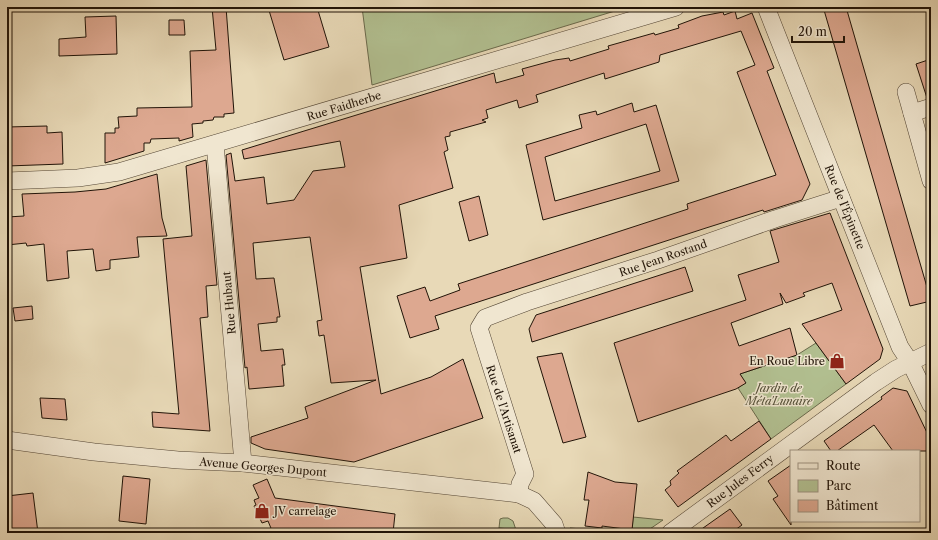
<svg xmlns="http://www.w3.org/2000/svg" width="938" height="540" viewBox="0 0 938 540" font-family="'Libre Caslon Text',serif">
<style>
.green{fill:#b2c091;stroke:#6a6a4c}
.building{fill:#dda890;stroke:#211408;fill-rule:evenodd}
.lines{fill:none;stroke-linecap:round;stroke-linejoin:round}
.minor-casing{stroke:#534534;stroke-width:18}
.minor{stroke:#f0e6d0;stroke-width:17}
.labels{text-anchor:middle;stroke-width:3;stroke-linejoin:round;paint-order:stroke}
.street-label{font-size:11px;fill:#211408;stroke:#f0e6d0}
.poi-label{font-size:11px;fill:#211408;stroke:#f0e6d0;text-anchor:end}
.park-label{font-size:11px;font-style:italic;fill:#545038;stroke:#f0e6d0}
</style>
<rect width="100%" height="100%" fill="#e8d9b7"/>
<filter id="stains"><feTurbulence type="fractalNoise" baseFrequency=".005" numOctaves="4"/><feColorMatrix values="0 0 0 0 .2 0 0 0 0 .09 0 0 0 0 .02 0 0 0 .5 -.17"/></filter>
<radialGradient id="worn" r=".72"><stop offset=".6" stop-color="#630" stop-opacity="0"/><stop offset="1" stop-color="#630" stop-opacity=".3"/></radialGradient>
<g class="green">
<polygon points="362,7 628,7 372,85"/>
<polygon points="816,343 846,384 771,439 738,388 745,383 740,374 797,355"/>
<polygon points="633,517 663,520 644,533 632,533"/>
<polygon points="503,518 508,518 513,521 517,533 510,533 510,529 499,528 500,519"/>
<polygon points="570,528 616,532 615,533 568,533"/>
</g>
<g class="building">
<polygon points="212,7 226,7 234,113 224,114 224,117 214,117 213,120 203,121 203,123 192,124 193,137 179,141 179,138 151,139 150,143 144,143 144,151 105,163 105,133 115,133 115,128 119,128 118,117 137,116 137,108 192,107 190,51 216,50"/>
<polygon points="268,7 317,7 329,47 284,60"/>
<polygon points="833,7 846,7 931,301 910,306 824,10"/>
<polygon points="735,11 737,19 752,13 774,68 767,71 810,184 802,200 764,212 763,210 706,228 435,316 439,329 410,338 397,296 425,287 430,301 460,290 458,284 688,209 687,204 776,175 737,72 755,65 741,31 660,55 659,62 605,79 604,73 536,95 538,102 519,108 517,100 486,110 488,118 482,120 486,122 450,132 450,136 445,137 448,150 444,152 453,188 399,205 407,258 360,267 381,394 431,377 463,359 483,418 354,462 265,449 251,443 251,437 308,418 305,407 376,380 331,383 324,335 319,336 317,321 322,320 310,237 253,243 256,279 274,278 280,317 277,317 277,322 258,324 261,351 283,349 285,365 282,365 284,386 249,389 247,367 245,368 226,155 231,153 235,181 264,177 267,204 294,200 313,171 345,167 340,141 244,159 242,150 494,73 496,83 524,75 522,69 555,60 569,58 570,61 609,49 608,46 654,33 655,35 679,28 678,25 702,16 723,12 724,15"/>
<polygon points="116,16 117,54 59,56 59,39 86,37 85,17"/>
<polygon points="169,20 184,20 185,35 169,35"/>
<polygon points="931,59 931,97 927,98 916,64"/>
<path d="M632 103 634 112 656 105 679 181 543 220 526 145 582 128 579 115 596 111 597 115ZM646 124 660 171 555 201 545 157Z"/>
<polygon points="47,126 47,133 62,132 63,164 7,166 7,127"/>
<polygon points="206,160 217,285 206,286 208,317 200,318 210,431 153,427 152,412 179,414 163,239 192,236 186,166"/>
<polygon points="157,174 162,218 167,236 137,237 139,257 110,260 110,269 96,271 93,249 67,251 69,278 47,281 44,244 27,246 26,243 7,245 7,217 24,216 22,194 75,192 106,189"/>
<polygon points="479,196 488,235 469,241 459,202"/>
<polygon points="830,213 883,349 880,359 846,384 802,324 842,310 832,283 803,293 805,296 786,303 780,293 783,304 731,323 739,346 790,328 797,355 740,374 746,383 736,389 638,422 614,343 746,300 738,275 779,262 770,231"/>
<polygon points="685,267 693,291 532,342 529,329 536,315"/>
<polygon points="32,306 33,319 15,321 13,308"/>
<polygon points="562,353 586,437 563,443 537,357"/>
<polygon points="893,388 907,391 931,441 931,451 893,451 874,425 837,451 831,451 824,441 882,399 881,397"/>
<polygon points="40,398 65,399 67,420 42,418"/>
<polygon points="759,421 771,439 678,507 665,490 671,485 670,481 679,473 677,471 726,435 731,441"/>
<polygon points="791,465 791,525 773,499 778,496 768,481"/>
<polygon points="588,472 615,482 637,484 632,530 602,526 602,528 585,526 589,500 584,500"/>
<polygon points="123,476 150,479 146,524 119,521"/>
<polygon points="267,479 275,498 395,514 393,533 273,533 268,521 262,523 254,506 256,505 254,500 259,498 253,485"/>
<polygon points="33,493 38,533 7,533 7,496"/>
<polygon points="730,509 742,525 731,533 696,533"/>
</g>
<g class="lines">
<defs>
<g id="minor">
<polyline points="766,7 900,347 910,362 931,405"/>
<polyline points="906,92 931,181"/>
<polyline points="912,113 931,107"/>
<polyline points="215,144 243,463"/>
<polyline points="7,181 78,178 119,172 676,7"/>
<polyline points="7,440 94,452 178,460 243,463 519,494 534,501 554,524 557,533"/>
<polyline points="519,494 520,484 525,474 479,328 485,318 527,302 658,260 775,219 841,198"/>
<polyline points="670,533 876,382 896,369 931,352"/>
</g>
</defs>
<use href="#minor" class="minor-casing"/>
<use href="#minor" class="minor"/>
</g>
<defs>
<symbol id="shop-bare" viewBox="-9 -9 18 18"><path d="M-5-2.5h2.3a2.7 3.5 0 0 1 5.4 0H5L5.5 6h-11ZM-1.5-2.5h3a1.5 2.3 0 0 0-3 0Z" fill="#8f2418" stroke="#f0e6d0" stroke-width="2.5" paint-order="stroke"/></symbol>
</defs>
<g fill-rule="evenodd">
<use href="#shop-bare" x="826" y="350" width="22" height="22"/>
<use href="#shop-bare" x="251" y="500" width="22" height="22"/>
</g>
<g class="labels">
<g class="street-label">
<text transform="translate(344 106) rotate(-17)" y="4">Rue Faidherbe</text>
<text transform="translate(845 207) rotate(68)" y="4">Rue de l'Épinette</text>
<text transform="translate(663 258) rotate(-19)" y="4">Rue Jean Rostand</text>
<text transform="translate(229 303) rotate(-95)" y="4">Rue Hubaut</text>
<text transform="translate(504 409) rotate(72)" y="4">Rue de l'Artisanat</text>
<text transform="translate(263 467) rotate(5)" y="4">Avenue Georges Dupont</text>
<text transform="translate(740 481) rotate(-37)" y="4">Rue Jules Ferry</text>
</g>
<g class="poi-label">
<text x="825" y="365">En Roue Libre</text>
<text x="274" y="515" text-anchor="start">JV carrelage</text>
</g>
<g class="park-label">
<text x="779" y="392">Jardin de<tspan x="779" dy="13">Méta'Lunaire</tspan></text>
</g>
</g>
<rect width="938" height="540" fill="none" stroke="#e8d9b7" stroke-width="24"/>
<rect x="8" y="8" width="922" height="524" fill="none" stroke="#211408" stroke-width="2"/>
<rect x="12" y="12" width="914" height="516" fill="none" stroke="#211408"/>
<rect x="790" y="450" width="130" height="72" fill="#f0e6d0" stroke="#9d9280"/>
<rect x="798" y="463" width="20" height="6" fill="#f0e6d0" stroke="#9d9280"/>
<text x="826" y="470" font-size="12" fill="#211408">Route</text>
<rect x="798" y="480" width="20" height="12" fill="#b2c091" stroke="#9d9280"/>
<text x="826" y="490" font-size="12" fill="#211408">Parc</text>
<rect x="798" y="500" width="20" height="12" fill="#dda890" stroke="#9d9280"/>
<text x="826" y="510" font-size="12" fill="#211408">Bâtiment</text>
<path d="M792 36v6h52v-6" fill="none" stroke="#211408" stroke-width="2"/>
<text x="798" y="36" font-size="12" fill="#211408" stroke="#f0e6d0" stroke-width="3" paint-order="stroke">20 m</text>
<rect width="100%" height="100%" filter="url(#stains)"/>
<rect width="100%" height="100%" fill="url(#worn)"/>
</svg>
